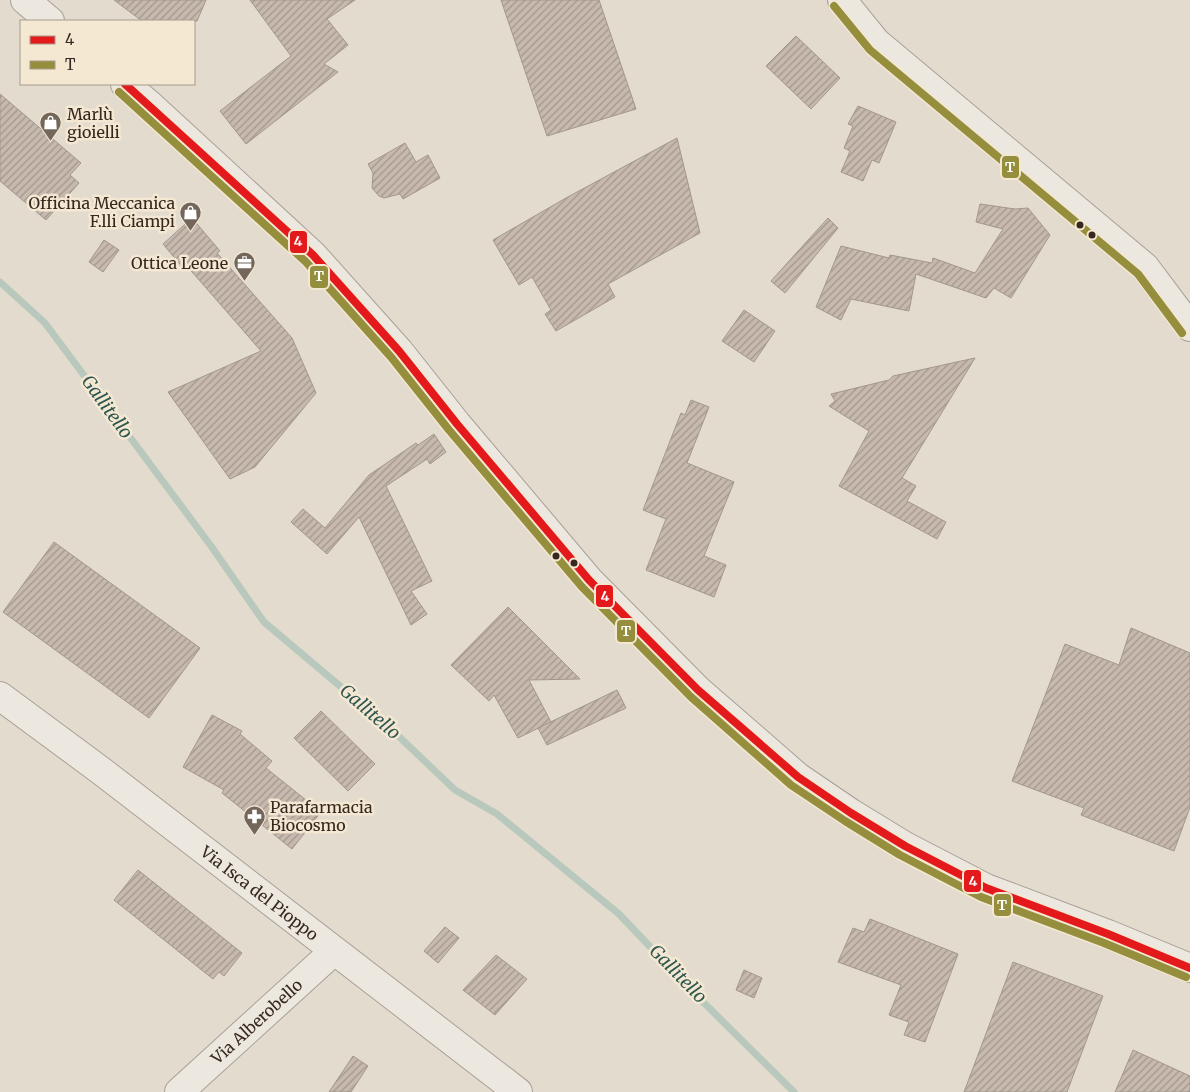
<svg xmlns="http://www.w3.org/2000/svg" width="1190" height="1092" viewBox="0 0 1190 1092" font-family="Merriweather,serif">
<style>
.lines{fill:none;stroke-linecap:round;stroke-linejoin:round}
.stream{stroke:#b8c8bd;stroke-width:7}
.building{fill:url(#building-hatch);stroke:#a3978d}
.minor-casing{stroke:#a8a096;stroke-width:30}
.minor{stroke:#ece7df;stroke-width:28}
.bus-1-casing{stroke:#f4e8d3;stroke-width:11}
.bus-2-casing{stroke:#f4e8d3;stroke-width:11}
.bus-1{stroke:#e4191c;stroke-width:8}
.bus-2{stroke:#958e3d;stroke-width:8}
.bus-dot{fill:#37281f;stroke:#f4e8d3;stroke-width:2}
.labels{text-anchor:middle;stroke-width:5;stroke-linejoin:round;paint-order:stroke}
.poi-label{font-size:16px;fill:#37281f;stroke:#f4e8d3;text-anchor:start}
.street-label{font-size:16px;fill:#37281f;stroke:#f4e8d3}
.water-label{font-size:18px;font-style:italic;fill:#2e5650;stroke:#f4e8d3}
.line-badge{stroke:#f4e8d3;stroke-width:2}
.badge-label{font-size:14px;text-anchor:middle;font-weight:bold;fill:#fff}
</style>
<defs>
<pattern id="building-hatch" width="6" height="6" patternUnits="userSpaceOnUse" patternTransform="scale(1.25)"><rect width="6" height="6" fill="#c7b9ae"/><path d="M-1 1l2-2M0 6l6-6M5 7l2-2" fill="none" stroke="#a2968d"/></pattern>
</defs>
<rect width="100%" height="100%" fill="#e3dbcd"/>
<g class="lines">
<polyline class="stream" points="0,282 45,323 211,546 264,622 391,729 455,790 497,814 619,914 695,994 794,1092"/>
</g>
<g class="building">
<polygon points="114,0 206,0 197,21 142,21"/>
<polygon points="250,0 355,0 327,19 348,45 324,64 338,72 246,144 220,111 291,56"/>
<polygon points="501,0 599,0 636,109 547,136"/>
<polygon points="796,36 840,78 811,109 766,66"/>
<polygon points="0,94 81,163 70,175 79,183 46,220 0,181"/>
<polygon points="858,106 896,122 879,163 872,160 863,181 841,172 850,151 844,148 853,126 848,124"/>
<polygon points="677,138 700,233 608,284 615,297 556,331 545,314 551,310 532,277 519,285 493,240 566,198"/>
<polygon points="405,143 416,162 428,155 440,178 403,199 400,194 384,198 379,196 372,188 373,173 368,164"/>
<polygon points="980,204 1015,209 1028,208 1050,235 1011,298 994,288 986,298 916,274 909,311 851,299 841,320 816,307 841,246 889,258 890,255 932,263 933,258 975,273 1003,229 976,222"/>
<polygon points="192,218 220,251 217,253 292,338 316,393 255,467 230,479 168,392 261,351 186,265 183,268 163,244"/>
<polygon points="828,218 838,228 785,293 771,281"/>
<polygon points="104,240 119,250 103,272 89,262"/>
<polygon points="744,310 775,331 754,362 722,341"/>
<polygon points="975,358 902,478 916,486 907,501 946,522 937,539 839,486 869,431 829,406 835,401 831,394 889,380 893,376"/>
<polygon points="691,400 709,407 687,463 734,482 704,556 726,565 714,597 646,570 666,519 643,510 681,413 685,415"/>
<polygon points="434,434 446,452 430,464 427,459 386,486 432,581 411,591 427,614 411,625 359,517 327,554 291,522 303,509 325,528 369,475 416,443 418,445"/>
<polygon points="54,542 200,648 149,718 3,612"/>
<polygon points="508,607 580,679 529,680 551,722 518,738 494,695 489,701 451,665"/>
<polygon points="1131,628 1190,653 1190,807 1174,851 1081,815 1084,808 1012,781 1065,644 1119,665"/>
<polygon points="617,690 626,708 547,745 538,728"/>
<polygon points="321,711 375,764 348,791 294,738"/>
<polygon points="212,715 242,731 240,734 272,761 266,768 321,812 292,849 222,793 224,790 183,767"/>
<polygon points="138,870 242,953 224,976 219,972 213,979 114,900"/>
<polygon points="870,919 958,954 925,1042 904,1035 909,1022 889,1015 901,985 838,962 853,928 864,932"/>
<polygon points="445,927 459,938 438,963 424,951"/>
<polygon points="496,955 527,979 495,1015 463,990"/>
<polygon points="1013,962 1103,996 1067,1092 964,1092"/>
<polygon points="744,970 762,978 754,998 736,990"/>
<polygon points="1133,1050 1190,1076 1190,1092 1115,1092"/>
<polygon points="353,1056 368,1066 351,1092 329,1092"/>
</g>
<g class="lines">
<defs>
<g id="minor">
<polyline points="25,0 50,21"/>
<polyline points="842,0 876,42 1145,267 1190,327"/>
<polyline points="125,84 151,106 313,255 399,351 457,424 589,580 698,690 798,777 851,813 905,846 986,888 1108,934 1190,968"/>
<path id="s1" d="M0 696 100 770 518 1092"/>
<path id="s2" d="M179 1092 334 951"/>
</g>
</defs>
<use href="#minor" class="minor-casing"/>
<use href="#minor" class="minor"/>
<defs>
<polyline id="bus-1" points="125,84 313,255 399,351 457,424 589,580 698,690 798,777 851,813 905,846 986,888 1108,934 1190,968"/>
<g id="bus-2">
<polyline points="834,6 870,50 1138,274 1182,333"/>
<polyline points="119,92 306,262 391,357 449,430 582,587 691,697 791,785 845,821 900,855 981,897 1104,943 1186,977"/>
</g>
</defs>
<use href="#bus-1" class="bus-1-casing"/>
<use href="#bus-2" class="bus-2-casing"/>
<use href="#bus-1" class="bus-1"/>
<use href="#bus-2" class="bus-2"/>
</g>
<defs>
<symbol id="shop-pin" viewBox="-11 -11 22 30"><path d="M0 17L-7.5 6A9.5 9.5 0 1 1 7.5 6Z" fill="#73675c" stroke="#f4e8d3"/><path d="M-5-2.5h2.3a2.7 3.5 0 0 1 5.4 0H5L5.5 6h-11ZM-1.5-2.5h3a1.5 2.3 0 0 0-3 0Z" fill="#fff"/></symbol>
<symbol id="office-pin" viewBox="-11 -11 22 30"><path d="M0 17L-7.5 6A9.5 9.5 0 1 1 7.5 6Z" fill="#73675c" stroke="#f4e8d3"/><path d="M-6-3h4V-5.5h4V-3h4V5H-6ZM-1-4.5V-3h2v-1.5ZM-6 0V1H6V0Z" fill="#fff"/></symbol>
<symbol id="pharmacy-pin" viewBox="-11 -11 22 30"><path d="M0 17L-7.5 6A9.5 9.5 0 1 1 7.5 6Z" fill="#73675c" stroke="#f4e8d3"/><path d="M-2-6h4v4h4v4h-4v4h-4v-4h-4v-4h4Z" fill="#fff"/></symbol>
</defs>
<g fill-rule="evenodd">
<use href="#shop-pin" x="38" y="110" width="25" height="34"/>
<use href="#shop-pin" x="178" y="200" width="25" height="34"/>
<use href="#office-pin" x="232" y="250" width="25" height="34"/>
<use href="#pharmacy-pin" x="242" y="804" width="25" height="34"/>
</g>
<g class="bus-dot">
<circle cx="1080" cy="225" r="4.5"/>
<circle cx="1092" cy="235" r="4.5"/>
<circle cx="556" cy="556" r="4.5"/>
<circle cx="574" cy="563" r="4.5"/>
</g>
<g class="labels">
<g class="poi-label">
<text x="67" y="120">Marlù<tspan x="67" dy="18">gioielli</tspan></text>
<text x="175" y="209" text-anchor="end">Officina Meccanica<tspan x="175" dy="18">F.lli Ciampi</tspan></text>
<text x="228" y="269" text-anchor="end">Ottica Leone</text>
<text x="270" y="813">Parafarmacia<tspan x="270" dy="18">Biocosmo</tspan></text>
</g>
<g class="street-label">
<text dy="6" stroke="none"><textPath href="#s1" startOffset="326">Via Isca del Pioppo</textPath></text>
<text dy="6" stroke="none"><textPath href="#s2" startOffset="105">Via Alberobello</textPath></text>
</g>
<g class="water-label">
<text transform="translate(107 407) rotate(54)" y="6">Gallitello</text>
<text transform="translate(370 712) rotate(41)" y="6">Gallitello</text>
<text transform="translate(678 974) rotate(46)" y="6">Gallitello</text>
</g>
</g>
<g class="line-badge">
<rect x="1001" y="155" width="19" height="24" rx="5" fill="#958e3d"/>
<rect x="289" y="230" width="19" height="24" rx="5" fill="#e4191c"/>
<rect x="309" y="265" width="20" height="24" rx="5" fill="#958e3d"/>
<rect x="595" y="584" width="19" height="24" rx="5" fill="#e4191c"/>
<rect x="616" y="619" width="20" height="24" rx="5" fill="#958e3d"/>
<rect x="963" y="869" width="19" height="24" rx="5" fill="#e4191c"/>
<rect x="993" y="893" width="19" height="24" rx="5" fill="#958e3d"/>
</g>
<g class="badge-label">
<text x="1010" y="172">T</text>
<text x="298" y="246">4</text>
<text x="319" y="281">T</text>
<text x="605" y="601">4</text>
<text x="626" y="636">T</text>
<text x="973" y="886">4</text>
<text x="1002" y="910">T</text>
</g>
<rect x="20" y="20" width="175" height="65" fill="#f4e8d3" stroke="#a89b8b"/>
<rect x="30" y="36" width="25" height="8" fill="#e4191c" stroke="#a89b8b"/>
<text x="65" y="45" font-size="15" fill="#37281f">4</text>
<rect x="30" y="61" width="25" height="8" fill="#958e3d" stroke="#a89b8b"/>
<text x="65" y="70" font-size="15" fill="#37281f">T</text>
</svg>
